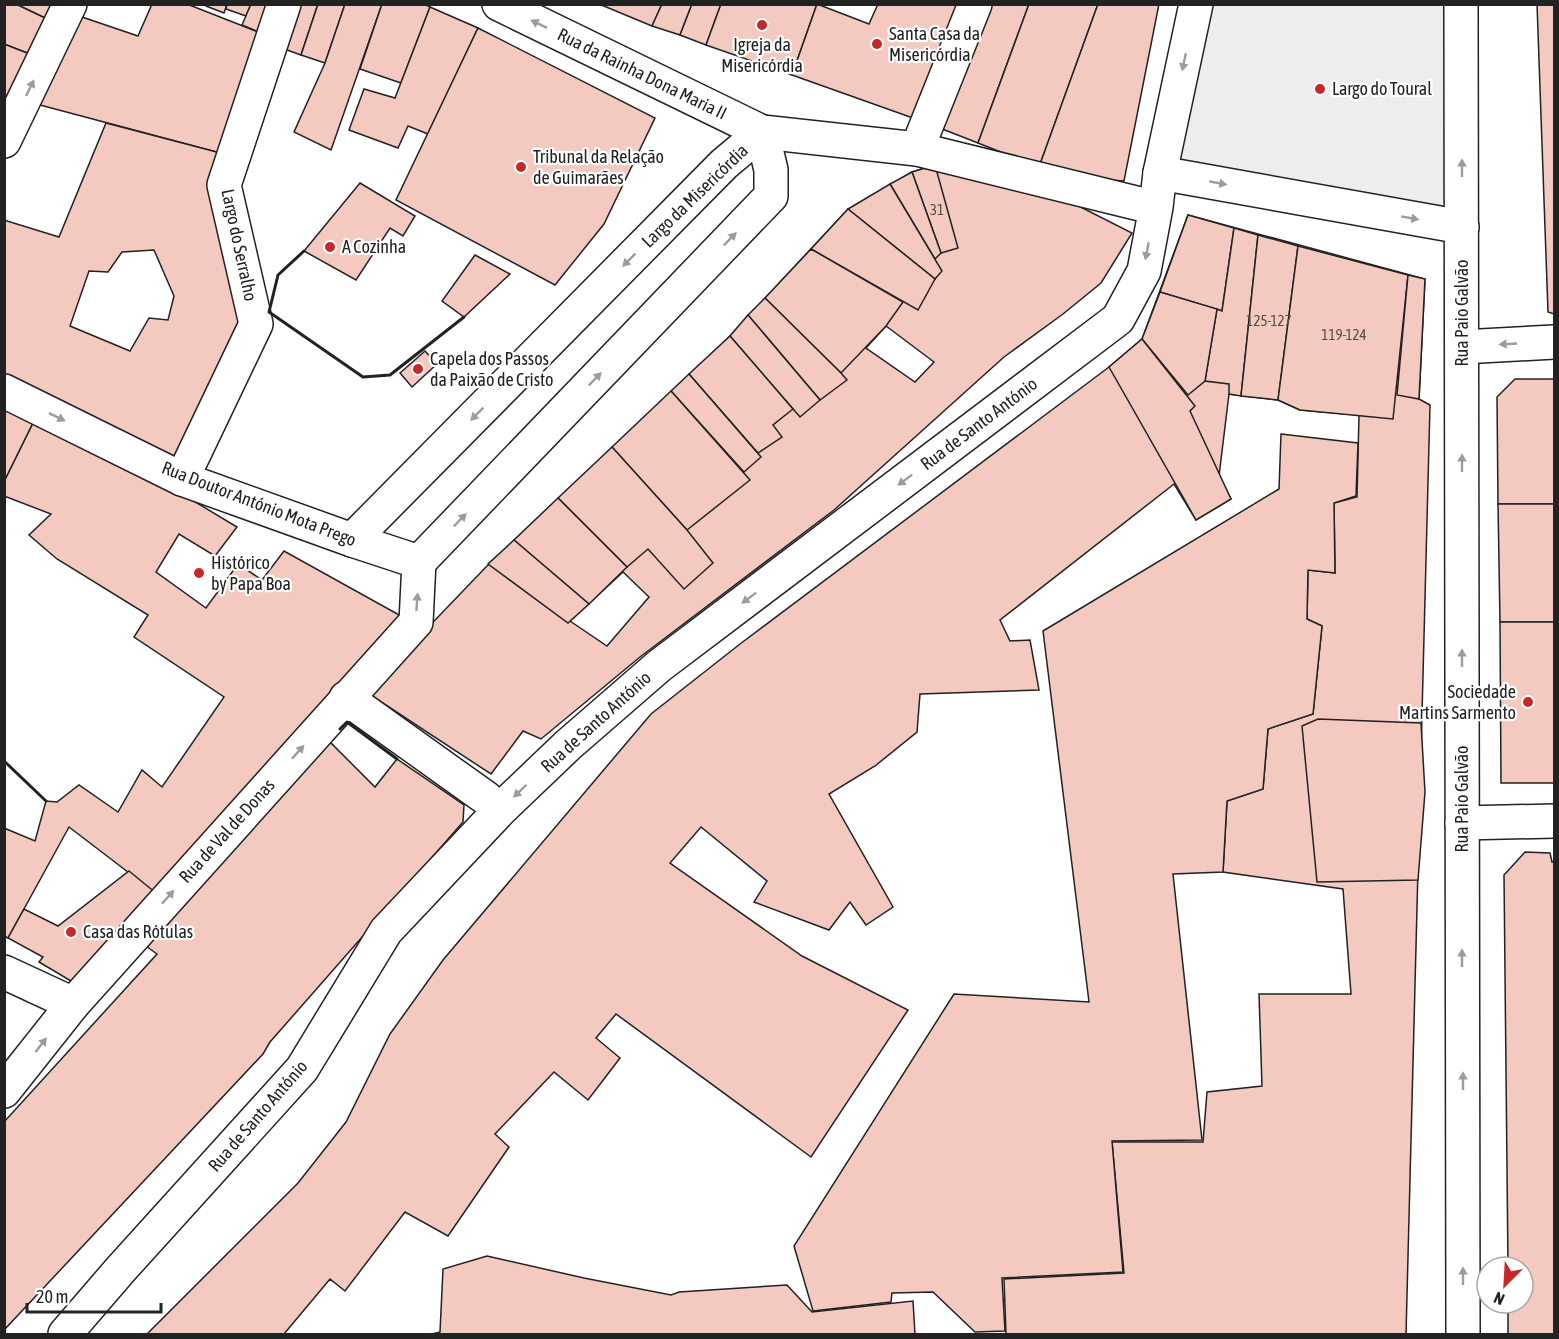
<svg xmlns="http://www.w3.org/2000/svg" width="1559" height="1339" viewBox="0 0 1559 1339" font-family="'Asap Condensed',sans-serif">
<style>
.parking{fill:#ededed;stroke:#6f6f6f;stroke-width:1.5}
.building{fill:#f3c9c0;stroke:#222;stroke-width:1.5;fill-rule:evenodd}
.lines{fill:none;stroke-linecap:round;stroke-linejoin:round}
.street-casing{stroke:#222;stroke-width:36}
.primary-casing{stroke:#222;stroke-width:36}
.street{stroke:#fff;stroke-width:33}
.primary{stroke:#fff;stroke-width:33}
.wall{stroke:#222;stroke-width:3}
.oneway{fill:#9c9c9c}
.poi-dot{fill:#c62828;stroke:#fff;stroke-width:2}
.labels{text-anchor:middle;stroke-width:4.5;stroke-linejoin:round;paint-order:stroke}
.number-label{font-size:15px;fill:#564c4a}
.poi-label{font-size:18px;fill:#222;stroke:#fff;text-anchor:start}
.street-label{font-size:18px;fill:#222;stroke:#fff}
</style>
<rect width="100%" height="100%" fill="#fff"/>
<polygon class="parking" points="1196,5 1461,5 1462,227 1160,173"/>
<g class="building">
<polygon points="4,4 16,4 56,23 40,58 4,44"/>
<polygon points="16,4 65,4 56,23"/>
<polygon points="152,4 187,4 266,35 228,155 40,105 82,17 138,36"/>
<polygon points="207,4 227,4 224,13 206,6"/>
<polygon points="227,4 251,4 246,16 226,9"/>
<polygon points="251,4 277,4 266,35 242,25"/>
<polygon points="290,4 318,4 301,55 276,46"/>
<polygon points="318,4 345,4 325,63 301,55"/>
<polygon points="345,4 382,4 331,150 294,132 325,63"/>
<polygon points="382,4 424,4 430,7 401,83 360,69"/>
<polygon points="599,4 662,4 652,26"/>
<polygon points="662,4 692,4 680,35 652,26"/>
<polygon points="692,4 721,4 706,45 680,35"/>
<polygon points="721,4 817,4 792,75 706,45"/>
<polygon points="817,4 869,24 878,4 968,4 927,123 792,75"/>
<polygon points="977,4 1029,4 978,143 927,123"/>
<polygon points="1029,4 1098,4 1039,167 978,143"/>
<polygon points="1098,4 1159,4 1124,181 1067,177 1039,167"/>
<polygon points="1537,4 1554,4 1554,314 1548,312"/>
<polygon points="430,7 478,28 428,134 408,126 398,148 349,130 364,89 395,98"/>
<polygon points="478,28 655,118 604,224 555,285 396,200"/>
<polygon points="4,44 40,58 4,135"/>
<path d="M106 123 228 155 241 326 179 466 4 378V220L59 237ZM154 250 174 296 168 320 149 318 130 351 70 326 89 271 108 272 122 252Z"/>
<path d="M935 165 1055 194 1132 233 1101 283 1063 314 1004 357 834 510 640 657 541 739 523 731 491 774 366 692 485 568 730 336 848 209 912 172ZM886 326 934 362 915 382 866 348ZM623 572 649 597 607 646 570 621Z"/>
<polygon points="935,165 958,248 941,253 912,172"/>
<polygon points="912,172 941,253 935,259 890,184"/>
<polygon points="360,183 415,216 403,236 390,228 356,280 304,251"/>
<polygon points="890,184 942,271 935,279 848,209"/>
<polygon points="848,209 935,279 918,310 811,249"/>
<polygon points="1188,215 1425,279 1419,399 1430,405 1406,1334 1006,1334 1004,1279 1124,1273 1112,1142 1203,1142 1207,1092 1262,1086 1259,994 1351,994 1343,889 1223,872 1227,801 1263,789 1268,729 1313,714 1322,626 1307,619 1308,570 1335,573 1334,503 1357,497 1359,415 1300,410 1278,400 1229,394 1219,476 1231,499 1196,520 1174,484 1000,620 1010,641 1030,640 1039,690 920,694 917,732 875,766 829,794 893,907 866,925 850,902 829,930 754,902 767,881 701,827 670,863 802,956 908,1010 811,1157 616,1014 596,1038 620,1058 588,1100 554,1072 495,1134 509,1147 448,1236 405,1212 345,1291 330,1279 284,1334 147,1334 298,1183 346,1122 390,1034 443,960 651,714 740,644 1109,367 1142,339"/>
<polygon points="1188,215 1234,228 1222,311 1160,292"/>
<polygon points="1234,228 1258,235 1241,396 1229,394 1229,384 1205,381 1217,309 1222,311"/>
<polygon points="1258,235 1298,246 1278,400 1241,396"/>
<polygon points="1298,246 1408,275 1393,419 1300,410 1278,400"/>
<polygon points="811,249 903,302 886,326 841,373 765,298"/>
<polygon points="475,255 510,274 464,317 442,301"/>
<polygon points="1408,275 1425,279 1419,399 1397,395"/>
<polygon points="1160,292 1217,309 1205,381 1188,395 1142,339"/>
<polygon points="765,298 841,373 847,380 820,400 748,315"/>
<polygon points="748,315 820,400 800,417 730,336"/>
<polygon points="730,336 793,409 773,425 782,437 758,453 689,374"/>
<polygon points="1142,339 1195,406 1190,411 1231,499 1196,520 1109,367"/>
<polygon points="425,351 437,364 412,387 400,373"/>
<polygon points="689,374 761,457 744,472 671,391"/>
<polygon points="1515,379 1554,379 1554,504 1498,504 1497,397"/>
<polygon points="671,391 750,480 687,530 612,447"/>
<polygon points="4,399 37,415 4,482"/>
<polygon points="37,415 102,446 237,527 215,556 179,534 156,572 206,608 238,564 262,580 284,551 410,621 162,898 69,827 8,938 4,936 4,828 35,841 46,801 57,802 79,785 118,812 142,770 162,787 224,697 134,637 148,615 57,559 29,535 51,514 4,496 4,482"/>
<polygon points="1281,434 1358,443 1356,496 1334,503 1335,573 1308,570 1307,619 1322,626 1313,714 1268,729 1263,789 1227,801 1223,872 1173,874 1202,1140 1112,1141 1123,1272 1002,1278 1005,1331 975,1332 933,1292 892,1293 891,1302 813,1311 794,1246 954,994 1089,1002 1043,631 1279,489"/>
<polygon points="612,447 687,530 713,563 684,589 648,549 627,567 558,498"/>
<polygon points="558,498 627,567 589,604 514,540"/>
<polygon points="1498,504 1554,504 1554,622 1500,622"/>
<polygon points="514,540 589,604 568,623 488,564"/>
<polygon points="1500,622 1554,622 1554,783 1501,783"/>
<polygon points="1318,719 1421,723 1425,792 1418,880 1317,882 1302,726"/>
<polygon points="328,740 375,787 397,759 464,805 463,822 270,1042 263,1054 4,1330 4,1122 157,954 146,946"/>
<polygon points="1525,852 1550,853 1552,862 1554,862 1554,1334 1508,1334 1508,1303 1523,1303 1523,1267 1508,1267 1504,875"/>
<polygon points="129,871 162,898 81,987 39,962 43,957 8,938 24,909 58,926"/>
<polygon points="487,1256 584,1278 671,1295 679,1292 787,1285 812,1312 913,1301 915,1334 432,1334 440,1332 443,1269"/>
</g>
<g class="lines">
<defs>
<g id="street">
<polyline points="499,4 762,132 917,149 1140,204"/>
<polyline points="4,141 70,4"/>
<polyline points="917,149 975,4"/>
<polyline points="1160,173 1462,227"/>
<polyline points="1462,347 1554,342"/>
<polyline points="4,391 182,479 352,540 419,562"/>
<polyline points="182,479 256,324 224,185 284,4"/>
<polyline points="352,540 724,164 762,132"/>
<polyline points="419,562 771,196 771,170 762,132"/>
<polyline points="346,698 486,798"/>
<polyline points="1462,823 1554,821"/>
<polyline points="4,972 73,1004"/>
<polyline points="4,1091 73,1004 416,622 419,562"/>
<polyline points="65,1334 121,1269 302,1069 386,931 501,809 568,745 659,666 1118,319 1144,271 1156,207 1160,173 1196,4"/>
</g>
<polyline id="primary" points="1461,4 1463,1334"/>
</defs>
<use href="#street" class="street-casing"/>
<use href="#primary" class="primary-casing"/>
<use href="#street" class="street"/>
<use href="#primary" class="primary"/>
<g class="wall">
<polyline points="304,251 278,275 269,312 363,377 390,375 464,317"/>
<polyline points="340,729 347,722 397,759"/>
<polyline points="4,761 46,801"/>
</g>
</g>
<defs><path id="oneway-solid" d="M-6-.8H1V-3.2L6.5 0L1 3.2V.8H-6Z" transform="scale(1.5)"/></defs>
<g class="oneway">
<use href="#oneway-solid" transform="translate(539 24) rotate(-154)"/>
<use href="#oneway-solid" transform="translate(1184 62) rotate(102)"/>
<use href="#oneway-solid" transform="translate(30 88) rotate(-64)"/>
<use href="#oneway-solid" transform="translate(1462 168) rotate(-90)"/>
<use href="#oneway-solid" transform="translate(1218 183) rotate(10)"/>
<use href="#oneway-solid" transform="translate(1410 218) rotate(10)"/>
<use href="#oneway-solid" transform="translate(730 239) rotate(-46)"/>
<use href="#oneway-solid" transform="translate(1147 251) rotate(101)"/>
<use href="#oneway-solid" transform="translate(629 260) rotate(135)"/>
<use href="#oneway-solid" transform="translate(1508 344) rotate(177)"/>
<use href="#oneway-solid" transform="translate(595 379) rotate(-46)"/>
<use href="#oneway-solid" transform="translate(477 414) rotate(135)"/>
<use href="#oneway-solid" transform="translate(57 417) rotate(26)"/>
<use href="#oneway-solid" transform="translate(1462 463) rotate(-90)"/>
<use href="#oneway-solid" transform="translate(905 480) rotate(143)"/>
<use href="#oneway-solid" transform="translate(460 520) rotate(-46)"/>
<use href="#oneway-solid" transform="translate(749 598) rotate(143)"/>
<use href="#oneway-solid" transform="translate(417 602) rotate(-86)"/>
<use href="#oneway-solid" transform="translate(1462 658) rotate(-90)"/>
<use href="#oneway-solid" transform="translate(298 752) rotate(-48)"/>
<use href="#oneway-solid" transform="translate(520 791) rotate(136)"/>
<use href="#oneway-solid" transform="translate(168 897) rotate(-48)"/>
<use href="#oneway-solid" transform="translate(1462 958) rotate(-90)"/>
<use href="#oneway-solid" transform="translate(41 1045) rotate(-52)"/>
<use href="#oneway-solid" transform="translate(1463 1081) rotate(-90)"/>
<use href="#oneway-solid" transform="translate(1463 1276) rotate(-90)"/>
</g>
<g class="poi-dot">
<circle cx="762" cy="25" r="6"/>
<circle cx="877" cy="44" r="6"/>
<circle cx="1320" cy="89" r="6"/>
<circle cx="521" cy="167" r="6"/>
<circle cx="330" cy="247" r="6"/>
<circle cx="418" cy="369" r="6"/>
<circle cx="199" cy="573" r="6"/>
<circle cx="1528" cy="702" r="6"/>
<circle cx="71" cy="932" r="6"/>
</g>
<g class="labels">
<g class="number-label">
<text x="937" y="215">31</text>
<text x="1269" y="326">125-127</text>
<text x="1344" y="340">119-124</text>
</g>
<g class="poi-label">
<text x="889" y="40">Santa Casa da<tspan x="889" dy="21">Misericórdia</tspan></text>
<text x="762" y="51" text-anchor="middle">Igreja da<tspan x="762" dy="21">Misericórdia</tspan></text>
<text x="1332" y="95">Largo do Toural</text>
<text x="533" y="163">Tribunal da Relação<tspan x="533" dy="21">de Guimarães</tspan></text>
<text x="342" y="253">A Cozinha</text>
<text x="430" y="365">Capela dos Passos<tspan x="430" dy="21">da Paixão de Cristo</tspan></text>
<text x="211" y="569">Histórico<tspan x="211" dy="21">by Papa Boa</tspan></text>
<text x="1516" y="698" text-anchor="end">Sociedade<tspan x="1516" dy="21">Martins Sarmento</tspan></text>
<text x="83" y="938">Casa das Rótulas</text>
</g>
<g class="street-label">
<text transform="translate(642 74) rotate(26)" y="6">Rua da Rainha Dona Maria II</text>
<text transform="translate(695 196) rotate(-44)" y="6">Largo da Misericórdia</text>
<text transform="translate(239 245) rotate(78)" y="6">Largo do Serralho</text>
<text transform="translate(1462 313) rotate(-90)" y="6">Rua Paio Galvão</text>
<text transform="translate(979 424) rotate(-37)" y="6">Rua de Santo António</text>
<text transform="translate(259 504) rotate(21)" y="6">Rua Doutor António Mota Prego</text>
<text transform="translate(596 722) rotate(-42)" y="6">Rua de Santo António</text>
<text transform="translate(1462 799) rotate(-90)" y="6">Rua Paio Galvão</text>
<text transform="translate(227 831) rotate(-48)" y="6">Rua de Val de Donas</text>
<text transform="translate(258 1116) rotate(-49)" y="6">Rua de Santo António</text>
</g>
</g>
<rect width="1559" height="1339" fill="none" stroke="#222222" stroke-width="12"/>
<g transform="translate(1505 1285) rotate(204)"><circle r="28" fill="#ffffff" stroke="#a7a7a7" stroke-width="1.5"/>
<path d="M0-4.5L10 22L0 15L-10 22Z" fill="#c62828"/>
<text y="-9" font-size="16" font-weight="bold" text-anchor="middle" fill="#222222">N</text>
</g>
<path d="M27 1303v9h134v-9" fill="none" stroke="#222222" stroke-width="3"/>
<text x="36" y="1303" font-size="18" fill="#222222" stroke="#ffffff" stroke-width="4.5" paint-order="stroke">20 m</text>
</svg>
